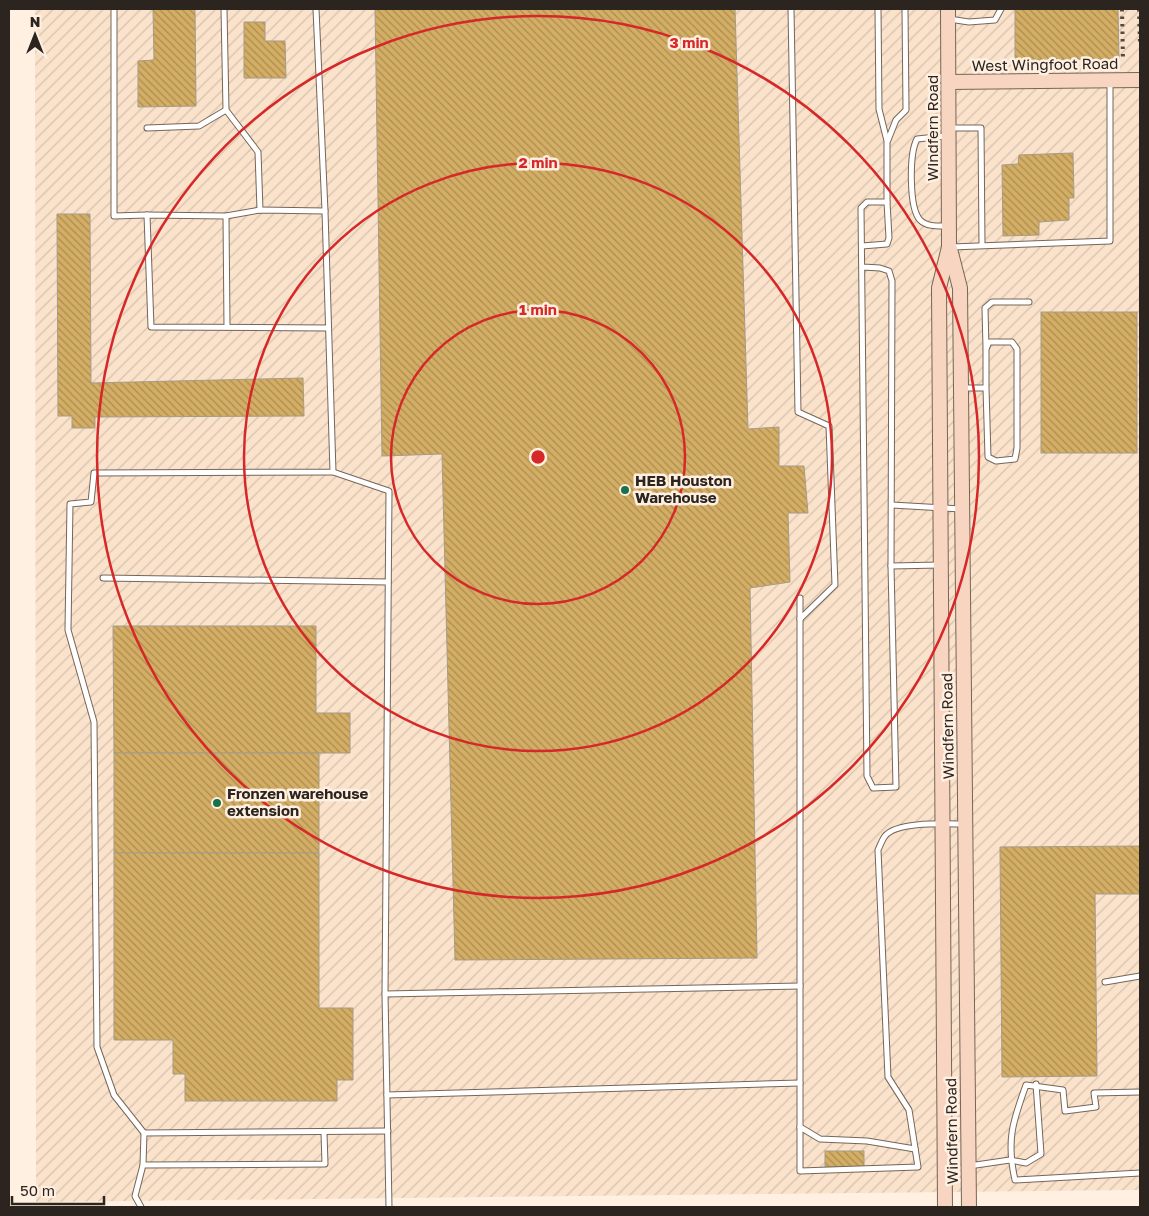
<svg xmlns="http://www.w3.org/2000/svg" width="1149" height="1216" viewBox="0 0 1149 1216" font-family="'Golos Text',sans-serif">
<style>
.industrial{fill:url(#industrial-furrows)}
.building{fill:url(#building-back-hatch);stroke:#a69b88}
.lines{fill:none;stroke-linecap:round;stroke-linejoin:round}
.lane-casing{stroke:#766657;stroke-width:7}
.secondary-casing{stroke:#766657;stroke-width:16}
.lane{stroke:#fff;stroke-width:5}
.secondary{stroke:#f7d5c1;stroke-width:14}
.rail{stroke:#534a43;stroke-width:4;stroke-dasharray:2.5 5;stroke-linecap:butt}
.ring{fill:none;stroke:#d62828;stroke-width:2.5}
.poi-dot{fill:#187348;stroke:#fff0e2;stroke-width:2}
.labels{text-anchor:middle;stroke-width:5;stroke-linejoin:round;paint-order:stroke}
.street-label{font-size:15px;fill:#2c251f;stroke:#fff0e2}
.poi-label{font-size:15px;font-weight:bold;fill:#2c251f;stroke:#fff0e2;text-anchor:start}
.centre{fill:#d62828;stroke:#fff0e2;stroke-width:2.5}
.ring-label{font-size:15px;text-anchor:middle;font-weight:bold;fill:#d62828;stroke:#fff0e2;stroke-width:5;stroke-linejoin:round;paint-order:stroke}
</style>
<defs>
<pattern id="industrial-furrows" width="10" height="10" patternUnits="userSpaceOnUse" patternTransform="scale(1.25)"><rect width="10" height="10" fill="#fae2cb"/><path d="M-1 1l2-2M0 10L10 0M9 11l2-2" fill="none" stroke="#d6c2ae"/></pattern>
<pattern id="building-back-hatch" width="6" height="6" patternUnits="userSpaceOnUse" patternTransform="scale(1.25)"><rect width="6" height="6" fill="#d3ae64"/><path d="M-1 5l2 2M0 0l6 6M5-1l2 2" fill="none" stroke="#ab8d52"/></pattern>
</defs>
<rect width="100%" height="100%" fill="#fff0e2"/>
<polygon class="industrial" points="35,9 1140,9 1140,1190 36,1202"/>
<g class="building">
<polygon points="153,9 195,9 196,106 138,107 138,61 154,60"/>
<polygon points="375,9 735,9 748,429 779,427 779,466 804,466 808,513 788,513 790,582 750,588 757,958 455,960 442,454 382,456"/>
<polygon points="1015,9 1118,9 1119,59 1015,60"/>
<polygon points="244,22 265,22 265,41 285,41 286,78 244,78"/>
<polygon points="1073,153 1074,198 1069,198 1069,220 1039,222 1039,235 1003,236 1002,165 1018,164 1019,155"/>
<polygon points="57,214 90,214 91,383 303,378 304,416 95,417 95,428 72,428 72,416 58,416"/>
<rect x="1041" y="312" width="96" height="141"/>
<polygon points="113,626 316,626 316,713 350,713 350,753 114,753"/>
<rect x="114" y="753" width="205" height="100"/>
<polygon points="1140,846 1140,894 1095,894 1097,1076 1002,1077 1000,847"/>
<polygon points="114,853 319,853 319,1008 353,1008 353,1080 337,1080 337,1101 185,1101 185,1074 173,1074 173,1040 114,1040"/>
<rect x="825" y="1151" width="39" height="16"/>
</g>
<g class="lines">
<defs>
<g id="lane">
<polyline points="114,9 114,216 147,215"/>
<polyline points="224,9 226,110 258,152 260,210"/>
<polyline points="791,9 798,412 829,426 835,585 800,619"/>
<polyline points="949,19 969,22 995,20 1001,9"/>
<polyline points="147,128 199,126 226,110"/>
<polyline points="949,128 981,128 982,245"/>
<path d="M946 136 917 139C909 154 909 208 920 220 927 227 938 226 947 226"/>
<polyline points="888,140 896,120 906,110 905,9"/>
<polyline points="325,211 260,210 226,216 147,215 151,327 328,328"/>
<polyline points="226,216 227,327"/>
<polyline points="862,246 887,244 889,238 887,202"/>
<polyline points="951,247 1110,241 1110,81"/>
<polyline points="863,267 880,268 889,271 892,281 891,566 896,787 873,788 867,776 861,208 867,202 887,202 887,141 879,109 878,9"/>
<polyline points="986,348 985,308 992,302 1029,302"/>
<polyline points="961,388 986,388 988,457 996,461 1015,459 1017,448 1017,349 1012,342 989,342 986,349 986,388"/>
<polyline points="333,472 389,491 385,994 389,1207"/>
<polyline points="892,505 961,509"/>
<polyline points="891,566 940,565"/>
<polyline points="103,578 388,582"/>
<path d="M800 598V1171L918 1167 909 1110 888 1077 878 850C880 846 882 840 885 836 897 821 947 824 965 824"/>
<polyline points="1105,982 1140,976"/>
<polyline points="385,994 800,986"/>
<path d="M1140 1092 1094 1093 1096 1107 1065 1111 1063 1090 1026 1085C1013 1121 1006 1140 1015 1180L1140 1173"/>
<polyline points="387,1095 800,1083"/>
<polyline points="800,1127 820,1139 867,1141 915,1149"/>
<polyline points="144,1133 388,1131"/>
<polyline points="143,1165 144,1133 114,1095 97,1047 94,722 68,630 70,504 91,502 94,473 333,472 325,211 316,9"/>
<polyline points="969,1166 1010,1160 1026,1163 1041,1154 1036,1084"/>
<polyline points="141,1207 135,1196 143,1165 325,1164 324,1133"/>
</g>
<g id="secondary">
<polyline points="949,82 1140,80"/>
<polyline points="950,249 960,288 969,1207"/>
<polyline points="945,1207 939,288 949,247 948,9"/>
</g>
</defs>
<use href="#lane" class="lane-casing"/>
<use href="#secondary" class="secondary-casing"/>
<use href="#lane" class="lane"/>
<use href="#secondary" class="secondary"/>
<g class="rail">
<polyline points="1122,9 1123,61"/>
<polyline points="1139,9 1140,46"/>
</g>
</g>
<g class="ring">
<circle cx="538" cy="457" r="147"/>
<circle cx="538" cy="457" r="294"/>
<circle cx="538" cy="457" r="441"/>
</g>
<g class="poi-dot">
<circle cx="625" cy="490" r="5"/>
<circle cx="217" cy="803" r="5"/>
</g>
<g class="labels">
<g class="street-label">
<text transform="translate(1045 65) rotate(-1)" y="5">West Wingfoot Road</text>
<text transform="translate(933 128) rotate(-90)" y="5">Windfern Road</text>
<text transform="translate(948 726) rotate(-91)" y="5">Windfern Road</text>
<text transform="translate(952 1131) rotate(-91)" y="5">Windfern Road</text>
</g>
<g class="poi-label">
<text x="635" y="486">HEB Houston<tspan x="635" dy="17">Warehouse</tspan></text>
<text x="227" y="799">Fronzen warehouse<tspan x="227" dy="17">extension</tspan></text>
</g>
</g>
<circle cx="538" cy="457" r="8" class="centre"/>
<g class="ring-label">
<text x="689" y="48">3 min</text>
<text x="538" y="168">2 min</text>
<text x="538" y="315">1 min</text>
</g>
<rect width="1149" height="1216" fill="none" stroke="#2c251f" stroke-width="20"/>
<g transform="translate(35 35)" stroke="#fff0e2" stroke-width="4" paint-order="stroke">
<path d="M0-4L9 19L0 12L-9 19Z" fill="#2c251f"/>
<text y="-8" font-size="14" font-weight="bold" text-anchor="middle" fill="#2c251f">N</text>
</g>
<path d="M12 1196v8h92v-8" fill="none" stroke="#2c251f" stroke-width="2.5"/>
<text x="20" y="1196" font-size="15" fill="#2c251f" stroke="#fff0e2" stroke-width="4" paint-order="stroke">50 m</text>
</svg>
